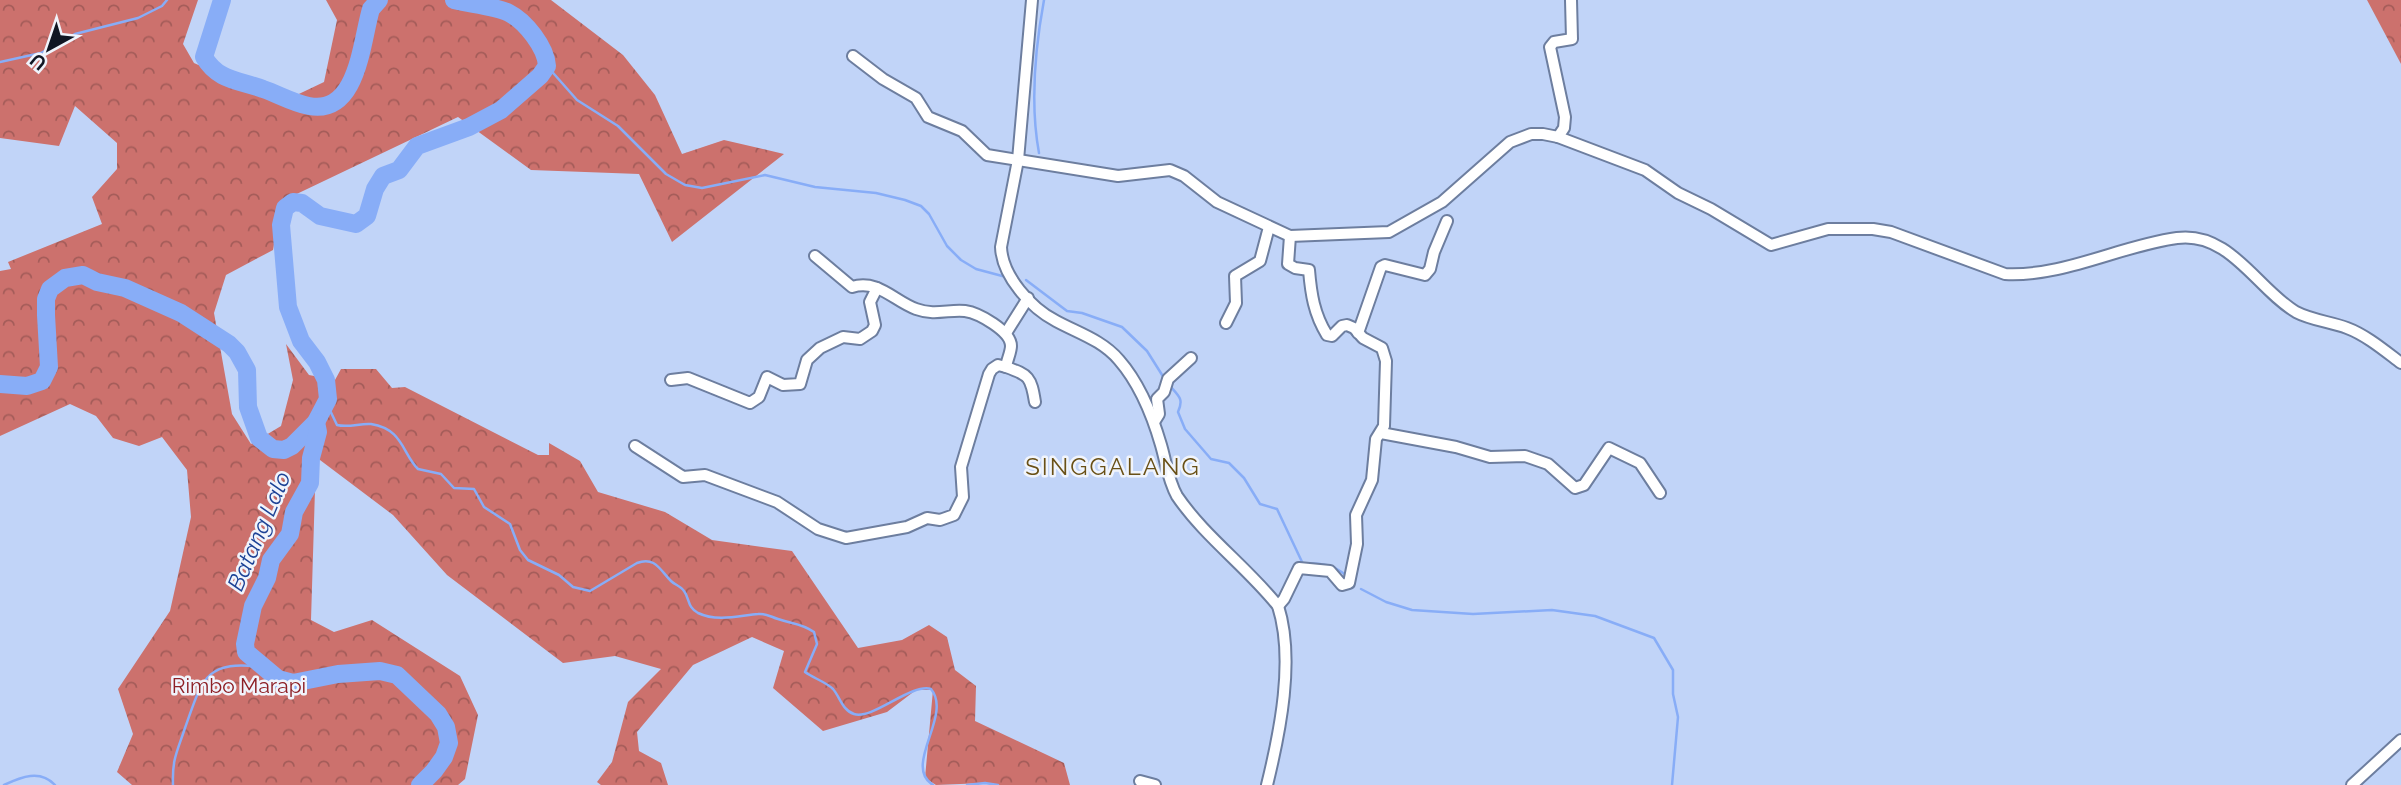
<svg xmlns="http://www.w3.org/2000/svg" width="2401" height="785" viewBox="0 0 2401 785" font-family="Raleway,sans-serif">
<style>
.forest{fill:url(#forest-crowns)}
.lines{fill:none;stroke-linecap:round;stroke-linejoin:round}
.stream{stroke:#88adf7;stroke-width:2.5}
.river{stroke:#88adf7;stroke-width:18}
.minor-casing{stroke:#6d7e9f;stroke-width:14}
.minor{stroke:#fff;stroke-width:10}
.labels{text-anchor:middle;stroke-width:5;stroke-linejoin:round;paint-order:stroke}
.park-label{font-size:21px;fill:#8d1f25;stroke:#f0f4fc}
.water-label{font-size:23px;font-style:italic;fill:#1c4296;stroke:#f0f4fc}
.quarter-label{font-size:24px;letter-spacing:2px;fill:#695016;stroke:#f0f4fc}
</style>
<defs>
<pattern id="forest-crowns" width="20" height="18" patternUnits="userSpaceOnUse" patternTransform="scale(1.75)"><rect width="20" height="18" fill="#cc716d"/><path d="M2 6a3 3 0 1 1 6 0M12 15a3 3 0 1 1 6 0" fill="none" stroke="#a45c59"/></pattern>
</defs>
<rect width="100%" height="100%" fill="#c1d4f8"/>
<g class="forest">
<polygon points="0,0 198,0 183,44 194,63 282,102 324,82 337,20 326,0 551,0 623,55 655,95 682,154 724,140 784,154 672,242 639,174 531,170 458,117 282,201 273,250 226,275 214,313 232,414 251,444 281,426 293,380 286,344 309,375 335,380 341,369 376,369 392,388 405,387 538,455 549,455 549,443 580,461 598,492 665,512 712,540 792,551 858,648 902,640 929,625 947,637 955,670 976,686 975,721 1064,763 1070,785 992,785 985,783 936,785 925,778 933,690 916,690 887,712 823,731 773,688 784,651 752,637 693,665 637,732 639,751 661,763 668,785 601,785 597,782 612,762 628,702 661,669 615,656 563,663 447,575 393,515 316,457 311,620 334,632 372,620 460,676 478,715 465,779 458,785 132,785 117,772 133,734 118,689 170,611 191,517 187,470 162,437 139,446 113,438 96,416 70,404 0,436 0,271 11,269 8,262 102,224 92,197 117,169 117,143 75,106 59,146 0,138"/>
<polygon points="2367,0 2401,0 2401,64"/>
</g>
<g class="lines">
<g class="stream">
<polyline points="0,62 41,53 75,34 138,18 162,6 167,0"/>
<polyline points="547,66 577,100 618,126 666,174 685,185 702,188 765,175 815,187 876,193 905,200 921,206 929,214 947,246 961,260 976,269 1006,277"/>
<path d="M1039 153C1030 104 1035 49 1044 0"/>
<polyline points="1026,280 1067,311 1082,313 1122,327 1147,351 1164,378"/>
<path d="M1170 386C1179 396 1184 399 1178 412L1185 429 1211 459 1229 463 1244 478 1260 504 1277 509 1303 564C1321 562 1334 565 1347 576"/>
<path d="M327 404 337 425C349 428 360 423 371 424 403 429 402 453 418 469L441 474 454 488 474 489 484 507 510 524 520 550 528 560 559 575 573 587 590 591 637 563C655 556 660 570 671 581 675 585 681 586 684 591 690 599 687 607 698 613 717 622 738 616 758 614 766 613 771 617 778 619 792 624 801 623 814 632L817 644 805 672C813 678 826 682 833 689 840 697 842 710 854 714 873 720 911 683 931 689 953 715 902 766 933 785"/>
<polyline points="1361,589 1386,602 1412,610 1473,614 1552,610 1595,616 1654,638 1673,670 1673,694 1678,717 1672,785"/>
<path d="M4 785C21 777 40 769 55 785"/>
<path d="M173 785C172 759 177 752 185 728 202 681 204 659 262 667"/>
<polyline points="967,785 985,783 998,785"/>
</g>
<g class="river">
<path d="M222 0 204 57C218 81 239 80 263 89 278 94 293 103 309 106 358 115 361 43 371 9L379 0"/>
<path d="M0 384 27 386 42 381 49 367 46 315V299L50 289 65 278 83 275 97 282 125 288 181 313 229 344 237 352 247 370 248 407 259 438 273 449 284 450 292 446 316 422 328 399 326 380 317 362 301 341 288 307 281 225 285 208 293 202 302 203 320 216 356 224 367 216 375 189 383 176 399 170 417 146 469 127 501 110 540 76 547 66C546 47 525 21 509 13 495 6 469 4 454 0"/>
<polyline points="316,422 318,432 311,458 310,483 294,512 290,534 271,560 267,578 253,606 245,644 246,652 278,679 293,683 338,674 380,671 397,675 438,714 446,727 449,743 444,757 434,771 420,785"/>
</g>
<defs>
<g id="minor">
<path d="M1032 0 1018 160 1001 247C1002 276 1031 308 1056 321 1078 333 1102 340 1119 360 1140 384 1152 414 1161 445 1166 462 1168 480 1177 496 1204 536 1248 568 1278 606 1295 659 1280 732 1267 785"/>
<path d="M853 56 883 79 916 98 928 117 962 131 987 155 1118 176 1170 170 1184 176 1217 202 1290 236 1389 232 1442 202 1510 142 1531 134H1543L1558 137 1645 170 1678 193 1711 209 1771 245 1828 229H1873L1891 232 2005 274C2064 277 2119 246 2177 238 2230 231 2257 289 2296 312 2311 320 2331 322 2347 328 2366 335 2385 351 2401 363"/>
<polyline points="1558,137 1564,128 1565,117 1550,47 1554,42 1572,39 1571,0"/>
<path d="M815 256 852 287C878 279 894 301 916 309 935 316 950 309 965 311 979 313 1011 331 1011 346 1011 352 1007 360 1006 367 1029 375 1031 377 1035 402"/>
<polyline points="1226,323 1236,303 1235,276 1260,261 1269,227"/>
<polyline points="1006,333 1028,298"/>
<polyline points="1358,333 1381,267 1385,265 1425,275 1430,269 1434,252 1447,221"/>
<polyline points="671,380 688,378 750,403 759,397 767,377 783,385 800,384 807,360 820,348 843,337 860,339 872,331 875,325 870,302 877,288"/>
<polyline points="1154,422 1159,414 1157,399 1164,392 1168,379 1191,358"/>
<polyline points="1381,433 1456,447 1490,457 1525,456 1548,464 1575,488 1584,485 1609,448 1640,463 1660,493"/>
<polyline points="635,446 683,477 705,475 777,502 818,529 846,538 907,527 927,518 940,520 954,515 963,497 961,467 989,374 992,369 998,365 1006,367"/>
<path d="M1278 606 1284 599 1299 568 1330 571 1342 585 1349 583 1357 544 1356 515 1372 480 1376 439 1384 426 1386 361 1382 348 1363 338 1354 328 1347 325 1342 326 1332 336 1327 335C1314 314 1311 294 1309 270L1295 268 1288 264 1290 236"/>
<polyline points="1140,781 1155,785"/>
<polyline points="2352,785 2401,740"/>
</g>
</defs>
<use href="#minor" class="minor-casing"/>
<use href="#minor" class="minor"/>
</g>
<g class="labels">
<g class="park-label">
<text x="239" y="693">Rimbo Marapi</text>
</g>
<g class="water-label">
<text transform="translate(259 531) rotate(-67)" y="8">Batang Lalo</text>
</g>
<g class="quarter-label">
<text x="1113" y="475">SINGGALANG</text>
</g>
</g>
<g transform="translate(49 49) rotate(220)" stroke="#f0f4fc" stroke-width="5" paint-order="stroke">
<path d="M0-5L12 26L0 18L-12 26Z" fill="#101623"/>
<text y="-10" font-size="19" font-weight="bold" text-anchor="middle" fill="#101623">U</text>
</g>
</svg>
